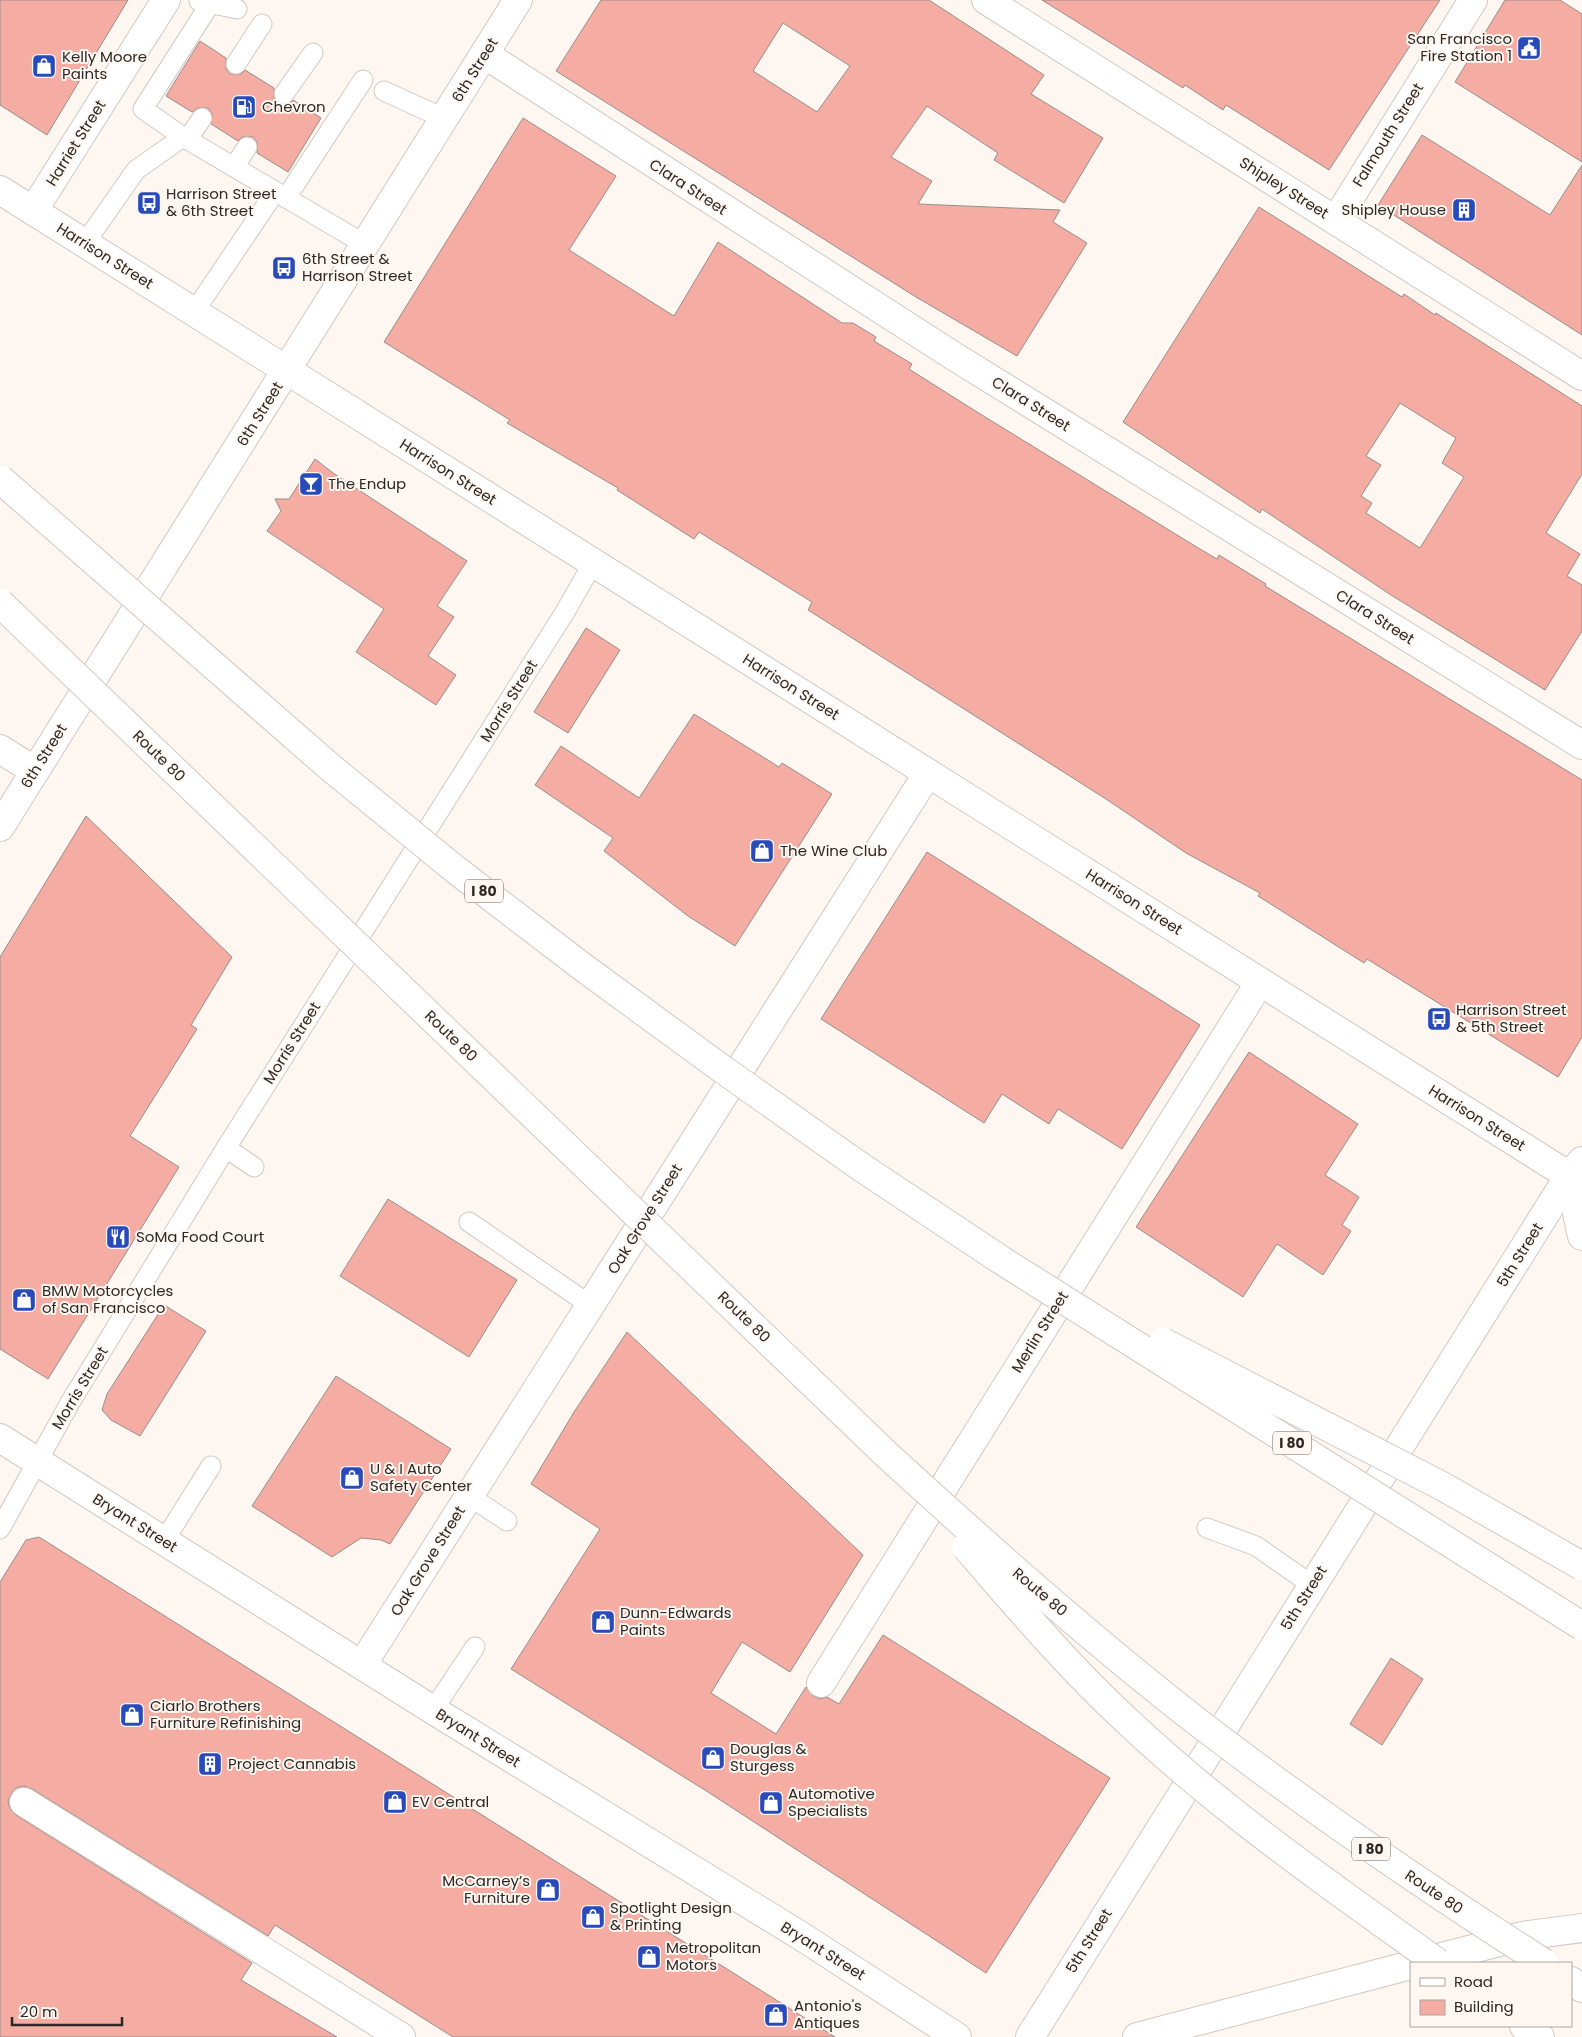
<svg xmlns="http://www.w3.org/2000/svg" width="1582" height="2037" viewBox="0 0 1582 2037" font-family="Poppins,sans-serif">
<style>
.building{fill:#f5aca2;stroke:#988d8b;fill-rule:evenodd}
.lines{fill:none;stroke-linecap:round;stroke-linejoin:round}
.service-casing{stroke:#d2c8c1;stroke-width:21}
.minor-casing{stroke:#d2c8c1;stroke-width:30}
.secondary-casing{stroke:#d2c8c1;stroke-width:30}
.motorway-casing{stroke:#d2c8c1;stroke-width:30}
.service{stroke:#fff;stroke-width:19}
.minor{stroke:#fff;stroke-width:28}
.secondary{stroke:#fff;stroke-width:28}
.motorway{stroke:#fff;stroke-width:28}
.motorway-bridge-casing{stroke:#d2c8c1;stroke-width:30;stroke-linecap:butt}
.motorway-bridge{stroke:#fff;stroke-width:28}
.labels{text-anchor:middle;stroke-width:4;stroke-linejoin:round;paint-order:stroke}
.shield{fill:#fef7f1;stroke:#6b6663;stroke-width:1}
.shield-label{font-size:14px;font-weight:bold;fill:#2c2826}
.poi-label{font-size:15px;fill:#2c2826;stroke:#fef7f1;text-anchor:start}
.street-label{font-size:15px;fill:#2c2826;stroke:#fef7f1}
</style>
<rect width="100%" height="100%" fill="#fef7f1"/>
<g class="building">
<polygon points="0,0 128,0 47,135 0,105"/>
<path d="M601 0H929L1044 75 1031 94 1103 138 1064 203 994 160 998 153 927 106 891 157 932 181 918 204 1060 210 1053 222 1087 243 1017 356 916 297 556 71ZM783 23 850 66 817 112 753 71Z"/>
<polygon points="1042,0 1440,0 1329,170 1226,105 1223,110 1185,85 1183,88"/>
<polygon points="1505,0 1560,0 1582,14 1582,162 1455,82"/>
<polygon points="200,41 226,58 226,69 230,74 241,74 245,70 274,88 274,98 278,103 288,104 293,100 321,118 288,172 257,153 257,142 253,137 242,137 238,141 211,124 212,114 208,108 198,108 192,112 166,96"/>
<polygon points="523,118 616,176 569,250 674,316 718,242 842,323 853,323 876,337 874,341 912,364 909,369 977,412 1195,546 1217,559 1219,555 1266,584 1265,586 1582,780 1582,1037 1558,1077 1367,959 1364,963 1258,896 1260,893 1186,853 1106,799 808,610 812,602 699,532 694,539 617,490 618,488 507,423 510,420 384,342"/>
<polygon points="1422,135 1550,215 1582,165 1582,335 1378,205"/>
<path d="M1259 207 1402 297 1404 294 1435 315 1436 313 1582 406V474L1546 533 1580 554 1567 576 1582 585V631L1545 690 1391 595 1262 509 1260 513 1123 422ZM1400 403 1456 438 1442 463 1464 477 1420 548 1366 513 1372 503 1361 496 1381 465 1366 456Z"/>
<polygon points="315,459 333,473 467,561 437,606 454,617 428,656 456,675 436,705 356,652 384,609 267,531 281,511 275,499 289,499"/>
<polygon points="586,628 620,650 568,733 534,712"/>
<polygon points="694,714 779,767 782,763 832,794 735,946 688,916 604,851 613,838 535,785 561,746 639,798"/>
<polygon points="86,816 232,957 191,1025 197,1029 130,1136 179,1167 48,1379 0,1349 0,957"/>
<polygon points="927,852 1200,1025 1122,1149 1058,1109 1049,1124 1002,1094 984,1123 821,1019"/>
<polygon points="1249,1052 1358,1124 1325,1175 1359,1197 1342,1225 1351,1231 1323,1275 1277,1244 1243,1297 1136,1227"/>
<polygon points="388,1199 517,1280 469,1357 340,1276"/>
<polygon points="164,1305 206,1331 140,1436 111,1420 102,1410 107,1394"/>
<polygon points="627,1332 863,1555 790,1672 742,1642 711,1693 776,1734 806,1687 813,1696 820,1699 827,1697 839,1704 883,1635 1110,1778 986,1973 708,1792 511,1669 600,1529 531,1484 574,1412"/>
<polygon points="336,1376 451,1449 390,1544 381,1540 361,1538 332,1557 252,1506"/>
<polygon points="39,1537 525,1842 835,2037 453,2037 275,1925 268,1936 32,1789 24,1786 16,1788 11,1794 8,1801 10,1809 16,1815 252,1963 241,1980 337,2037 0,2037 0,1582 26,1540"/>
<polygon points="1391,1658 1423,1679 1382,1745 1350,1724"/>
</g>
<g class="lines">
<defs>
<g id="service">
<polyline points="199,1 237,9"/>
<polyline points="236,64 262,24"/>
<polyline points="384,91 445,119"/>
<polyline points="284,94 313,53"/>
<polyline points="183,137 143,109 210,4"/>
<polyline points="187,140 202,118"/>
<polyline points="234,167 247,147"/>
<polyline points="286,198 363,80"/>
<polyline points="85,243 136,170 183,137 366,245"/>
<polyline points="194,312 275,192"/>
<polyline points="226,1148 254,1167"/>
<polyline points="469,1222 590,1305"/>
<polyline points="469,1496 507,1521"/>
<polyline points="1207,1528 1256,1546 1312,1585"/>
<polyline points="0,1529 71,1401 226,1148 565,612 593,563"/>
<polyline points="164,1541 211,1466"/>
<polyline points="433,1710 475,1647"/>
</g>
<g id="minor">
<polyline points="986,0 1582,376"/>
<polyline points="484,54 952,355 1582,745"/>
<polyline points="33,211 166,0"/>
<polyline points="1336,220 1473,0"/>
<polyline points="0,749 35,771"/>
<polyline points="362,1665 928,773"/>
<polyline points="821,1683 1260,982"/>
<polyline points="24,1802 401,2037"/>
</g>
<g id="secondary">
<polyline points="0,190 1582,1184"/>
<polyline points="0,827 518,0"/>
<polyline points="0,1438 433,1710 801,1936 957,2037"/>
<polyline points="1030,2037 1569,1176 1582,1161"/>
</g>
<g id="motorway">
<polyline points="1569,1176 1582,1236"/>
<polyline points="1419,1963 1522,1936 1582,1928"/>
<polyline points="1571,1981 1582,1988"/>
<polyline points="1524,2026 1540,2037"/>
<polyline points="1137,2037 1411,1965"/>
</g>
</defs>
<use href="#service" class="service-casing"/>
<use href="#minor" class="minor-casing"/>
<use href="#secondary" class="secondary-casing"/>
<use href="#motorway" class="motorway-casing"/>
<use href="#service" class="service"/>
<use href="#minor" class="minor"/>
<use href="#secondary" class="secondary"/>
<use href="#motorway" class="motorway"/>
<defs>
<g id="motorway-bridge">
<polyline points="0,479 331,768 456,870 584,968 718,1066 861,1167 1001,1260 1582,1626"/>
<path d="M0 603 887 1455C990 1549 1094 1642 1204 1727 1314 1811 1428 1889 1544 1963"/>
<polyline points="1163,1342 1442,1486 1582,1566"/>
<path d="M966 1547C1017 1606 1068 1666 1125 1719 1221 1810 1331 1886 1438 1963"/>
</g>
</defs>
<use href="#motorway-bridge" class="motorway-bridge-casing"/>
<use href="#motorway-bridge" class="motorway-bridge"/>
</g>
<defs>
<symbol id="civic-square" viewBox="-11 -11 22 22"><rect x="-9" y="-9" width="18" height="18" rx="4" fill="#284aba" stroke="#fef7f1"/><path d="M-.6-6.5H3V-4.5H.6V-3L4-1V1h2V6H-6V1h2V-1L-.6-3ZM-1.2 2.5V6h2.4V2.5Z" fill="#fff"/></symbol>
<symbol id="shop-square" viewBox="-11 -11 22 22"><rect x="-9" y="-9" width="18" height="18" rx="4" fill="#284aba" stroke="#fef7f1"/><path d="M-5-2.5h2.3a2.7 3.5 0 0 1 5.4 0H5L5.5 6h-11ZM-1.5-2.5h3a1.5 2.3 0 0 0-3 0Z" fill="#fff"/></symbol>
<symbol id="fuel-square" viewBox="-11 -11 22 22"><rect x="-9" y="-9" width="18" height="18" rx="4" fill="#284aba" stroke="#fef7f1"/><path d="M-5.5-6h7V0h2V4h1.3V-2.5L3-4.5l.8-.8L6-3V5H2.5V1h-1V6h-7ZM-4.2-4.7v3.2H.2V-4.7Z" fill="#fff"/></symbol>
<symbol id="bus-square" viewBox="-11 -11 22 22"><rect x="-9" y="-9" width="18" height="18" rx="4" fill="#284aba" stroke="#fef7f1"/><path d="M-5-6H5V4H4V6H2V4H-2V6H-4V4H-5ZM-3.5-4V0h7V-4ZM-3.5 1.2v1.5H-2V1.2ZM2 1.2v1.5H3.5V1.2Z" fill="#fff"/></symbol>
<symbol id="building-square" viewBox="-11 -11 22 22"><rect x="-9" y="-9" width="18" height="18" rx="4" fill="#284aba" stroke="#fef7f1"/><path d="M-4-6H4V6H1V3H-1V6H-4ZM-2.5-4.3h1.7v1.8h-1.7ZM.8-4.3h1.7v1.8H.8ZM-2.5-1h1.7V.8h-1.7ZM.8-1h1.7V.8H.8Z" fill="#fff"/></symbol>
<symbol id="bar-square" viewBox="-11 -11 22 22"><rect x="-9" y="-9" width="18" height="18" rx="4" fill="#284aba" stroke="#fef7f1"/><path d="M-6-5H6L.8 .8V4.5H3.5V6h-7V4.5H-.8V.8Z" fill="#fff"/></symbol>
<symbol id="restaurant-square" viewBox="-11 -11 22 22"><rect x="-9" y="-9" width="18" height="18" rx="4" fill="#284aba" stroke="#fef7f1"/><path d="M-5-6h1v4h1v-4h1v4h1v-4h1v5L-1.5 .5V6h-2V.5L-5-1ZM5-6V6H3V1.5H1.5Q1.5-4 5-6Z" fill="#fff"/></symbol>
</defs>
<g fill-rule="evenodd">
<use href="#civic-square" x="1515" y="34" width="28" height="28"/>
<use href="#shop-square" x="30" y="52" width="28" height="28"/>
<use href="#fuel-square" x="230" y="93" width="28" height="28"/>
<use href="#bus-square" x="135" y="189" width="28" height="28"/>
<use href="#building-square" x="1450" y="196" width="28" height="28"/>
<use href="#bus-square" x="270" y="254" width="28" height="28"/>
<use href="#bar-square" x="297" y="470" width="28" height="28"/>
<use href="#shop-square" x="748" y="837" width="28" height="28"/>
<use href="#bus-square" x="1425" y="1005" width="28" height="28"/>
<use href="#restaurant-square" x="104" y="1223" width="28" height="28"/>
<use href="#shop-square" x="10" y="1286" width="28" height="28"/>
<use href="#shop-square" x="338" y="1464" width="28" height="28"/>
<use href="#shop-square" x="589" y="1608" width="28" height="28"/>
<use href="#shop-square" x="118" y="1701" width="28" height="28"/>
<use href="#shop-square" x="699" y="1744" width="28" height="28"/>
<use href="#building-square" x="196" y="1750" width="28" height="28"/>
<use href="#shop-square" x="381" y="1788" width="28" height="28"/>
<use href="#shop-square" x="757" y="1789" width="28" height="28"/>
<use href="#shop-square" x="534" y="1876" width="28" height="28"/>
<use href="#shop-square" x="579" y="1903" width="28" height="28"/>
<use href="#shop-square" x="635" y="1943" width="28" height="28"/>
<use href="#shop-square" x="762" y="2001" width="28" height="28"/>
</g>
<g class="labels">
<g class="shield">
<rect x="465" y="879.5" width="38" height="23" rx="4"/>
<rect x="1273" y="1431.5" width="38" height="23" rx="4"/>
<rect x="1352" y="1837.5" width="38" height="23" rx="4"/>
</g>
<g class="shield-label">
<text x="484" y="896">I 80</text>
<text x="1292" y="1448">I 80</text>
<text x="1371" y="1854">I 80</text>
</g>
<g class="poi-label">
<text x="1512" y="44" text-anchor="end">San Francisco<tspan x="1512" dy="17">Fire Station 1</tspan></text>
<text x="62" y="62">Kelly Moore<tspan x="62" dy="17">Paints</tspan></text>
<text x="262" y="112">Chevron</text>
<text x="166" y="199">Harrison Street<tspan x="166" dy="17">&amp; 6th Street</tspan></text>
<text x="1446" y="215" text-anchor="end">Shipley House</text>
<text x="302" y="264">6th Street &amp;<tspan x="302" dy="17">Harrison Street</tspan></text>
<text x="328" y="489">The Endup</text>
<text x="780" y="856">The Wine Club</text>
<text x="1456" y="1015">Harrison Street<tspan x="1456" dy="17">&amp; 5th Street</tspan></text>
<text x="136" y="1242">SoMa Food Court</text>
<text x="42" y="1296">BMW Motorcycles<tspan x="42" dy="17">of San Francisco</tspan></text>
<text x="370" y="1474">U &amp; I Auto<tspan x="370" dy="17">Safety Center</tspan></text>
<text x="620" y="1618">Dunn-Edwards<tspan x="620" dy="17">Paints</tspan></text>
<text x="150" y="1711">Ciarlo Brothers<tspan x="150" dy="17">Furniture Refinishing</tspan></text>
<text x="730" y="1754">Douglas &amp;<tspan x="730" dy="17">Sturgess</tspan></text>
<text x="228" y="1769">Project Cannabis</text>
<text x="788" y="1799">Automotive<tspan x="788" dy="17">Specialists</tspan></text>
<text x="412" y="1807">EV Central</text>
<text x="530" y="1886" text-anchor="end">McCarney’s<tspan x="530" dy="17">Furniture</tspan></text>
<text x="610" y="1913">Spotlight Design<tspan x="610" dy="17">&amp; Printing</tspan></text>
<text x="666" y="1953">Metropolitan<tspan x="666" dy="17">Motors</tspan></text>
<text x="794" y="2011">Antonio's<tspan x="794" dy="17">Antiques</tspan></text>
</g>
<g class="street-label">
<text transform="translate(475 70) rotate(-58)" y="5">6th Street</text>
<text transform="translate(1388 135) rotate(-58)" y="5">Falmouth Street</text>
<text transform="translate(76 143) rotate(-58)" y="5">Harriet Street</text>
<text transform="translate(688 187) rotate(33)" y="5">Clara Street</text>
<text transform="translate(1284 188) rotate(32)" y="5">Shipley Street</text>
<text transform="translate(105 256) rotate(32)" y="5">Harrison Street</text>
<text transform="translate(1031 404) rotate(32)" y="5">Clara Street</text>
<text transform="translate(260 414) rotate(-58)" y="5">6th Street</text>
<text transform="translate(448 472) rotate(32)" y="5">Harrison Street</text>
<text transform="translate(1375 617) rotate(32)" y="5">Clara Street</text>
<text transform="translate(791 687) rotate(32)" y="5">Harrison Street</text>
<text transform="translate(509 701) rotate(-58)" y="5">Morris Street</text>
<text transform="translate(44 756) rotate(-58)" y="5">6th Street</text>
<text transform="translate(159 756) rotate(44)" y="5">Route 80</text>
<text transform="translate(1134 902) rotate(32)" y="5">Harrison Street</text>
<text transform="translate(451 1036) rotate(44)" y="5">Route 80</text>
<text transform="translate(292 1043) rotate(-58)" y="5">Morris Street</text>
<text transform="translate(1477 1118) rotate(32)" y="5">Harrison Street</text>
<text transform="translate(645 1219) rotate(-58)" y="5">Oak Grove Street</text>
<text transform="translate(1520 1255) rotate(-58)" y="5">5th Street</text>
<text transform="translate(744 1317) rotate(44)" y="5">Route 80</text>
<text transform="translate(1040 1332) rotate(-58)" y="5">Merlin Street</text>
<text transform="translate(80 1388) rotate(-59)" y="5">Morris Street</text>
<text transform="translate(135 1523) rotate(32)" y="5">Bryant Street</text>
<text transform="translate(428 1561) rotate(-58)" y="5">Oak Grove Street</text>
<text transform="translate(1040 1592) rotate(40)" y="5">Route 80</text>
<text transform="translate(1304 1598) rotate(-58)" y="5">5th Street</text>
<text transform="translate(478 1738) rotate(32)" y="5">Bryant Street</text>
<text transform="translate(1434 1892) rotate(34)" y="5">Route 80</text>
<text transform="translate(1089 1941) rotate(-58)" y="5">5th Street</text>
<text transform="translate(823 1951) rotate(32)" y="5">Bryant Street</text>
</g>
</g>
<rect x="1410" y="1962" width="162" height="65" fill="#fef7f1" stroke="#aaa4a0"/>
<rect x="1420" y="1978" width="25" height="8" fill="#ffffff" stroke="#aaa4a0"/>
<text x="1454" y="1987" font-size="15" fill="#2c2826">Road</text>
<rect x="1420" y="2000" width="25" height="15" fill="#f5aca2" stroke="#aaa4a0"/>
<text x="1454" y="2012" font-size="15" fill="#2c2826">Building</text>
<path d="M12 2017v8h110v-8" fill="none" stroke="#2c2826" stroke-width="2.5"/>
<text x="20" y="2017" font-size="15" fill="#2c2826" stroke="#fef7f1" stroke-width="4" paint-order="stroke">20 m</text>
</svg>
